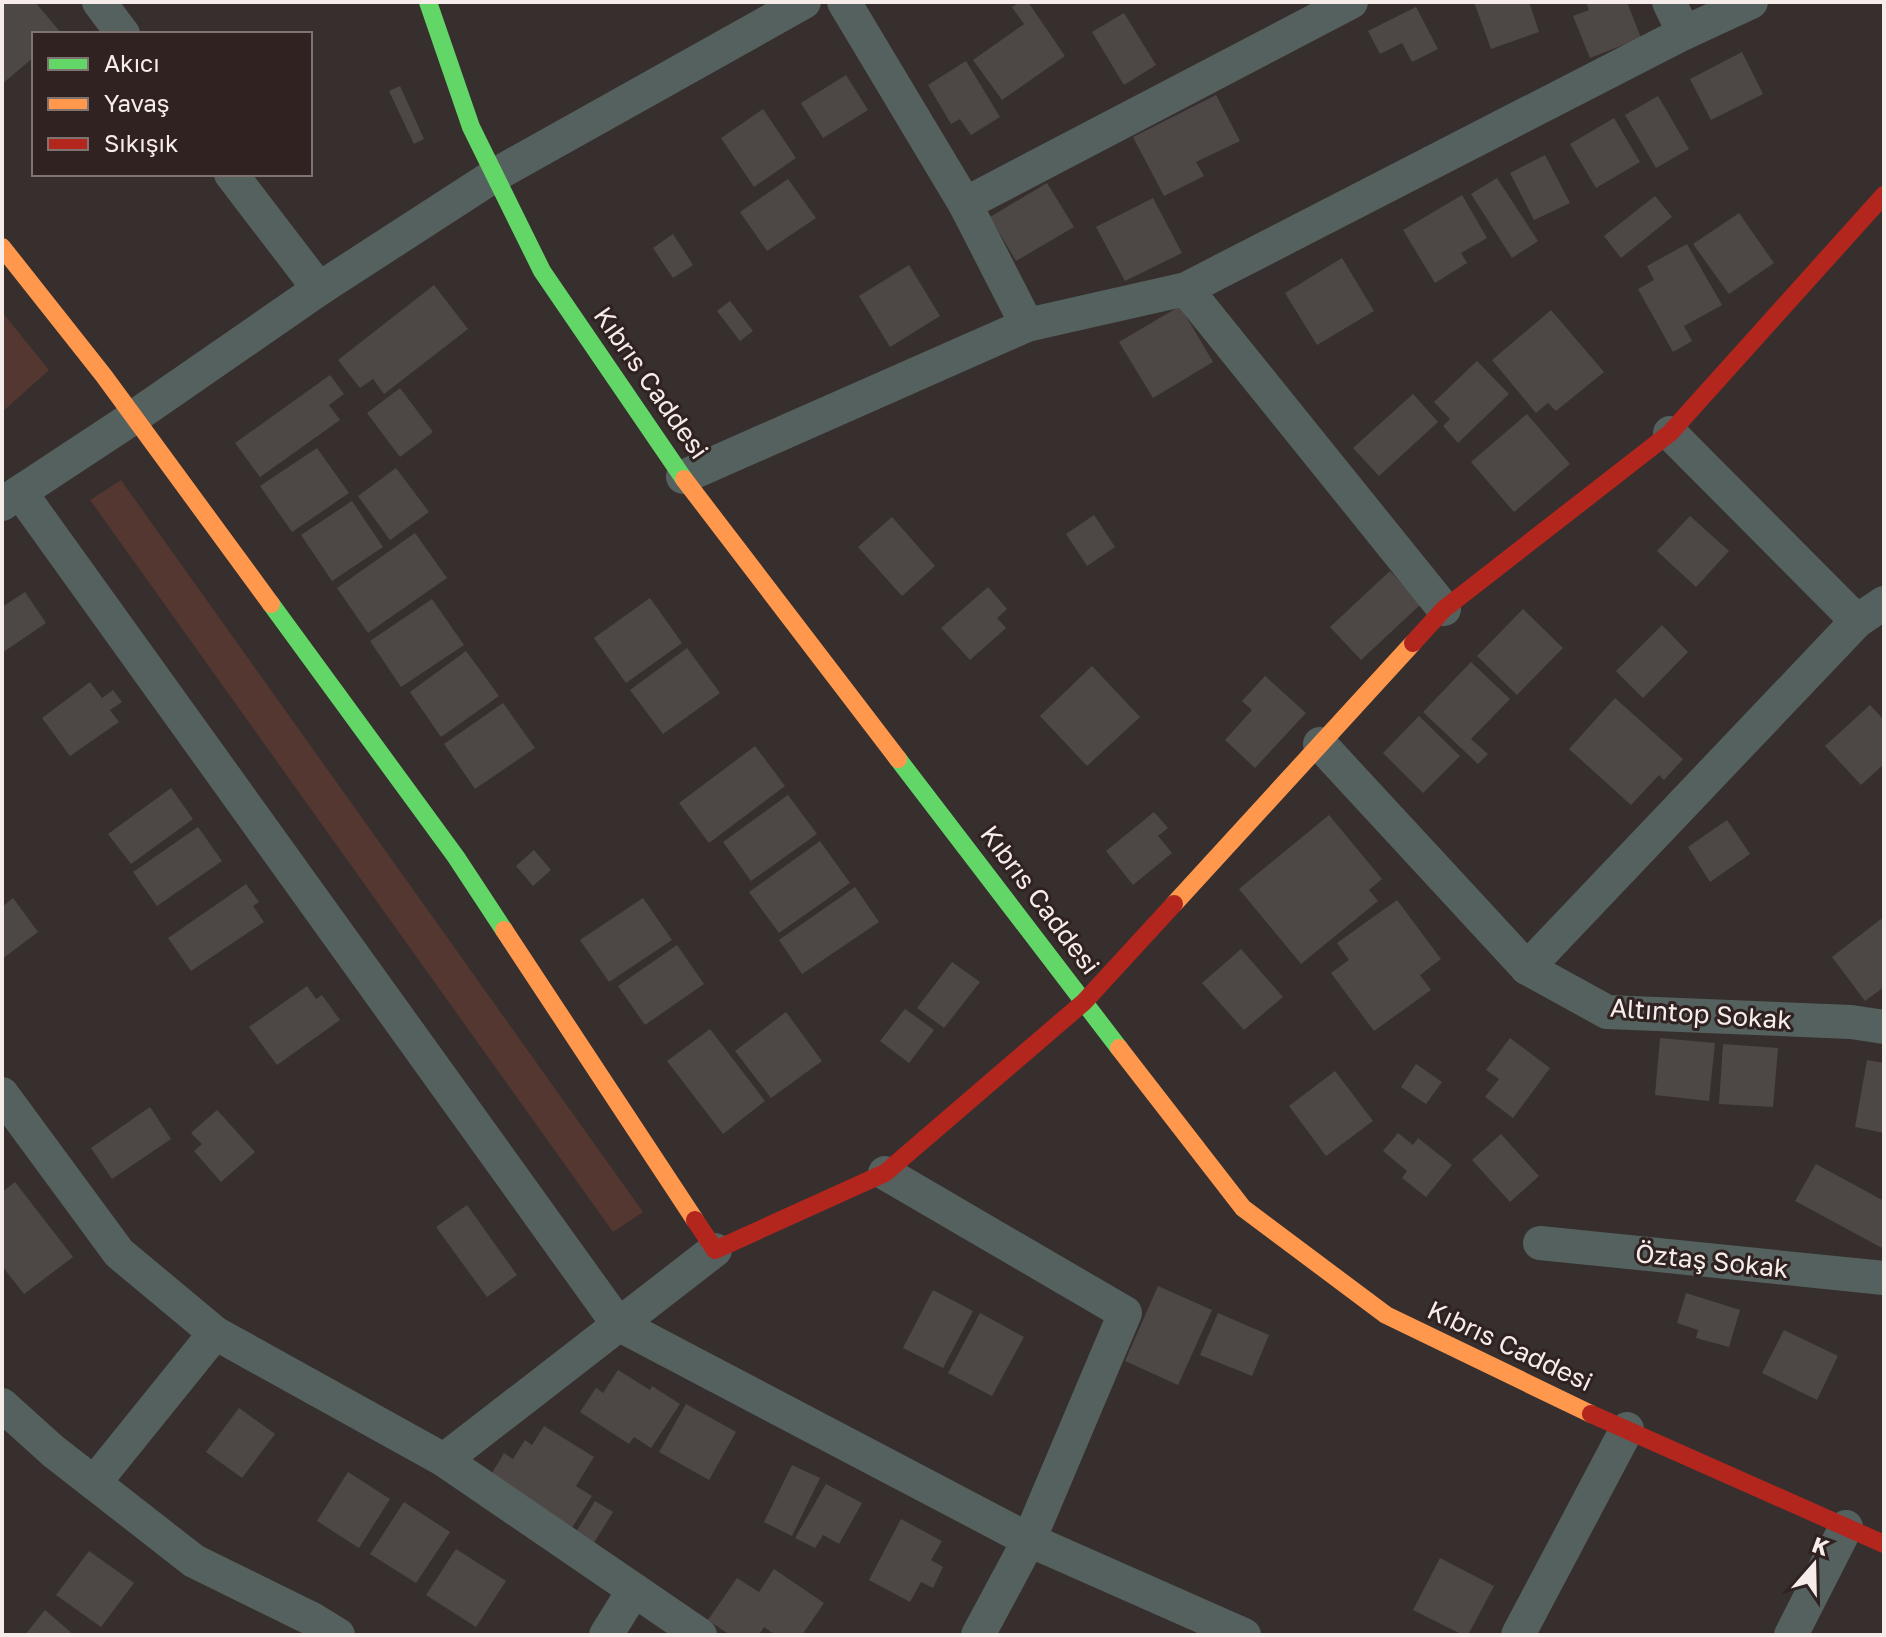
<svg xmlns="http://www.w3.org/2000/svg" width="1886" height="1637" viewBox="0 0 1886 1637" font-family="'Golos Text',sans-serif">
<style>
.green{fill:#543730}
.building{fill:#4d4746}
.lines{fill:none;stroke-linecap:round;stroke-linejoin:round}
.street{stroke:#55615e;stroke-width:34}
.fast{stroke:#63d668;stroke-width:18}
.slow{stroke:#ff974d;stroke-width:18}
.jam{stroke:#b3261e;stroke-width:18}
.labels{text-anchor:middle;stroke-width:6;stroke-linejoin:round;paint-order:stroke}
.street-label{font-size:26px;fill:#f6edeb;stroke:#2f2220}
</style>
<rect width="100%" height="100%" fill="#362f2d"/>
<g class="green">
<polygon points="2,312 49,370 2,412"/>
<polygon points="121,480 643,1212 613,1232 90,500"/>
</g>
<g class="building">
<polygon points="2,2 35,2 62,34 34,34 34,57 2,84"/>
<polygon points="1020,2 1028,2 1065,56 1002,100 973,60 1024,24 1012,7"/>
<polygon points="1474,2 1529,2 1539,32 1491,49"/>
<polygon points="1586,2 1599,2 1600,4 1627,2 1641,38 1590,58 1573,16 1589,10"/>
<polygon points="1416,7 1438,49 1412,62 1402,43 1380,54 1368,31"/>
<polygon points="1124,13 1156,65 1124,85 1092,32"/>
<polygon points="1742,52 1763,94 1711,120 1690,79"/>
<polygon points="966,61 1000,117 971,135 960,119 951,124 928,85"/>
<polygon points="846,75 868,110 823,138 801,103"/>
<polygon points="400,86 424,139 414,144 389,91"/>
<polygon points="1216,95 1240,141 1196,162 1204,176 1164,196 1133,137"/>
<polygon points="1658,96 1689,149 1656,168 1625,115"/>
<polygon points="763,109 796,158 754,187 721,138"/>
<polygon points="1614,118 1640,162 1596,188 1570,144"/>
<polygon points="1545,155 1570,203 1534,220 1510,173"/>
<polygon points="1497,178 1538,241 1512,258 1471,194"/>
<polygon points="788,179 816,218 767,251 740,212"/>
<polygon points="1047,183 1074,227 1016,261 990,217"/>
<polygon points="1462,195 1487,238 1461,253 1467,263 1435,283 1403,230"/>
<polygon points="1655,196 1672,217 1621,258 1604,236"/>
<polygon points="1153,198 1182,253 1125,281 1096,227"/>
<polygon points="1739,213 1774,263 1729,294 1693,244"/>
<polygon points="673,234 693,265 673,278 653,248"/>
<polygon points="1687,244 1722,305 1684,326 1692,341 1673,352 1638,289 1654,280 1647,266"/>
<polygon points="1342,258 1374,311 1317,345 1285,293"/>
<polygon points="909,265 940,316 890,347 859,296"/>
<polygon points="434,285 468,329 384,394 373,379 360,388 338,360"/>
<polygon points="730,301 753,331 740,341 717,311"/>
<polygon points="1180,306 1213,362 1153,398 1119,342"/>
<polygon points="1551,310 1604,372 1556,411 1548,403 1536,413 1492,360"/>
<polygon points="1477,361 1509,394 1458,443 1443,426 1450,419 1434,402"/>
<polygon points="330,375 344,394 329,405 340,420 260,477 235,443"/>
<polygon points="400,388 433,432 400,457 367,413"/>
<polygon points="1413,394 1438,422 1379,476 1353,448"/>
<polygon points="1527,414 1570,464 1514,512 1471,462"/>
<polygon points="317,448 349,493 292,532 260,486"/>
<polygon points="396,468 429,512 390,540 358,496"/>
<polygon points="352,501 383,547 332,581 301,535"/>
<polygon points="1094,515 1115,547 1087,566 1066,534"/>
<polygon points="1690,516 1729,551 1696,587 1657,551"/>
<polygon points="892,517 935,566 902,596 858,547"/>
<polygon points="415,533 447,578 368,633 337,588"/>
<polygon points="1390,571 1421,604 1361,660 1330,627"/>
<polygon points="988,587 1007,609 997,618 1006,628 970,660 941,628"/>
<polygon points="25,592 46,623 2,653 2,607"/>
<polygon points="650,598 682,643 626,683 594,638"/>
<polygon points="432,599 464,645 401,687 370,641"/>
<polygon points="1523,609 1563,648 1517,695 1477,656"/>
<polygon points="1662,625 1688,652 1643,698 1616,671"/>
<polygon points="687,648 720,693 663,734 630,690"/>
<polygon points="466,651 499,696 441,737 410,692"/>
<polygon points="1471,662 1510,699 1471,739 1488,754 1478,764 1423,712"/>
<polygon points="1092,666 1140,717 1087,766 1040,716"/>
<polygon points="1265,676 1306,713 1255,768 1225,740 1252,710 1242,701"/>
<polygon points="90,682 102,698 113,690 122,702 110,710 119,722 70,756 42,718"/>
<polygon points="1615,698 1683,759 1664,780 1659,775 1631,805 1569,749"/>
<polygon points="503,703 535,748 475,789 444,744"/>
<polygon points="1870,705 1884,720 1884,764 1861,785 1825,746"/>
<polygon points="1419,716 1460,756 1423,793 1383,753"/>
<polygon points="755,746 785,786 709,843 679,803"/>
<polygon points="171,788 193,819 131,864 108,834"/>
<polygon points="788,795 817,834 751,881 723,842"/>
<polygon points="1154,812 1168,828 1158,836 1172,853 1133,885 1106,851"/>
<polygon points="1329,815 1382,879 1369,890 1378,901 1301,964 1239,889"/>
<polygon points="1727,820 1750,854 1710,882 1688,847"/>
<polygon points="198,827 222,861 157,906 133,872"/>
<polygon points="820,841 850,883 779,933 749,892"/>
<polygon points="534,850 551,870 533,886 516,866"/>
<polygon points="246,884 259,902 253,906 264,922 191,971 168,938"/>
<polygon points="855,887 879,922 802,974 779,940"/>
<polygon points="13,898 38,932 2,959 2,907"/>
<polygon points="643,898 672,940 609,982 580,940"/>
<polygon points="1397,900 1441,959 1420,975 1431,990 1374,1031 1331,973 1349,960 1337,943"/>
<polygon points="1881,919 1884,923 1884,987 1865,1001 1832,957"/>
<polygon points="677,945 704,984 645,1025 618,986"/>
<polygon points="1241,949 1283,997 1244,1030 1202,983"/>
<polygon points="952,962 980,982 944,1028 917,1008"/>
<polygon points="307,986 316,999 322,995 340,1020 277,1065 249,1027"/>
<polygon points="905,1009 934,1030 909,1063 880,1041"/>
<polygon points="786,1012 822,1061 771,1098 735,1051"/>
<polygon points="710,1029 765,1101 723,1134 667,1061"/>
<polygon points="1510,1038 1550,1068 1513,1118 1485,1097 1499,1079 1486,1070"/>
<polygon points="1660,1038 1715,1043 1709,1101 1655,1095"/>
<polygon points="1723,1044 1778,1048 1773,1107 1719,1104"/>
<polygon points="1867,1060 1884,1063 1884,1133 1855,1127"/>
<polygon points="1416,1064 1442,1082 1426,1104 1401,1087"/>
<polygon points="1335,1071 1373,1121 1326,1156 1289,1106"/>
<polygon points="150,1107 171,1139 112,1179 91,1148"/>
<polygon points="217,1110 255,1152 221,1182 194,1151 202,1144 191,1133"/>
<polygon points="1398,1133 1413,1145 1418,1138 1452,1165 1426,1197 1402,1178 1407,1171 1383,1151"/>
<polygon points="1501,1134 1539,1176 1510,1202 1472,1160"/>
<polygon points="1816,1164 1884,1201 1884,1249 1795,1201"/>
<polygon points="15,1182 73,1257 24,1294 2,1266 2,1192"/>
<polygon points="467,1205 517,1275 487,1297 436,1227"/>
<polygon points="1158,1286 1212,1310 1178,1385 1125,1361"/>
<polygon points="933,1290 973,1311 943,1368 903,1348"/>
<polygon points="1686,1293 1740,1310 1729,1347 1696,1338 1698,1330 1677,1323"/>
<polygon points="980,1313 1024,1337 992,1396 948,1373"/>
<polygon points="1218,1313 1269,1335 1252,1376 1200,1355"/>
<polygon points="1784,1330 1838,1356 1817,1400 1762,1373"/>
<polygon points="618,1370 650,1390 652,1386 680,1404 651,1448 634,1437 629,1444 580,1412 596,1388 603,1393"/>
<polygon points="686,1404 736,1432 709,1480 659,1452"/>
<polygon points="239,1408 275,1434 242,1478 206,1452"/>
<polygon points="544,1426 594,1457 576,1486 592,1496 568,1534 486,1483 504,1453 513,1459 525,1440 532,1445"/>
<polygon points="792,1465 820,1478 792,1536 764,1522"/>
<polygon points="348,1472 390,1499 359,1548 317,1521"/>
<polygon points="826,1484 862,1503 839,1544 823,1535 815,1548 795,1538"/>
<polygon points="595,1501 613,1512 590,1549 573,1537"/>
<polygon points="404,1502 450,1532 416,1583 370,1554"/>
<polygon points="901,1519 942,1541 931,1560 943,1567 933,1588 921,1582 910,1602 869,1580"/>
<polygon points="456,1549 506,1581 476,1627 426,1595"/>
<polygon points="89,1551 134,1583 101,1627 56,1595"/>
<polygon points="1440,1558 1494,1586 1468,1635 1463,1635 1413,1610"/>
<polygon points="774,1569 824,1603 802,1635 775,1635 764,1627 759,1635 730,1635 708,1620 737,1578 759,1592"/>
<polygon points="45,1610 74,1635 25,1635"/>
</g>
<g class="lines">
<g class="street">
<polyline points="99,2 123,34"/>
<polyline points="844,2 965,204 1027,325 1186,289 1684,33 1751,2"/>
<polyline points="1669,2 1684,33"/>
<polyline points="231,174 319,289"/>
<polyline points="965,204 1351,2"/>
<polyline points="1186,289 1444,609"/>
<polyline points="1670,433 1857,621"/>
<polyline points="683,477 1027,325"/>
<polyline points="20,492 618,1324 1029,1540 1244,1635"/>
<polyline points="2,504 134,417 319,289 495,175 804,2"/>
<polyline points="1320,744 1527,968 1857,621 1884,603"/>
<polyline points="1527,968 1607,1012 1851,1022 1884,1027"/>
<polyline points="2,1094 119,1253 215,1333"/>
<polyline points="885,1173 1125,1313 1029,1540 978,1635"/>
<polyline points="1540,1243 1884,1278"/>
<polyline points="2,1405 53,1451 194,1561 312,1619 338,1635"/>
<polyline points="94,1483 215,1333 444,1460"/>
<polyline points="606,1635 634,1590"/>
<polyline points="700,1635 444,1460 715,1250"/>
<polyline points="1518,1635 1627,1429"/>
<polyline points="1791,1635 1846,1527"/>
</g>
<g class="fast">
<polyline points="428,2 471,127 542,271 684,479"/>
<polyline points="271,604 456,857 504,930"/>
<polyline points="898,759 1119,1048"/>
</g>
<g class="slow">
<polyline points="2,247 104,376 271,604"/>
<polyline points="684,479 898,759"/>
<polyline points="1174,904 1413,643"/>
<polyline points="504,930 695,1220"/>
<polyline points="1119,1048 1243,1208 1386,1315 1591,1414"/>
</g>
<g class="jam">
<polyline points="1413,643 1444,609 1670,433 1884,195"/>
<polyline points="695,1220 715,1250 885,1173 1084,1002 1174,904"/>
<polyline points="1591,1414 1884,1544"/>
</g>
</g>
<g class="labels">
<g class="street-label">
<text transform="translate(651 383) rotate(55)" y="9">Kıbrıs Caddesi</text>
<text transform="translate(1040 900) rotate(53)" y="9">Kıbrıs Caddesi</text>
<text transform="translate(1701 1014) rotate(4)" y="9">Altıntop Sokak</text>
<text transform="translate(1712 1261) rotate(6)" y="9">Öztaş Sokak</text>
<text transform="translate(1510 1346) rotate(25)" y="9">Kıbrıs Caddesi</text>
</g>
</g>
<rect width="1886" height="1637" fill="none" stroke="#f6edeb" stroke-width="8"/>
<rect x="32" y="32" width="280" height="144" fill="#2f2220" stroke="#7f7371" stroke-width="2"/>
<rect x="48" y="58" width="40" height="12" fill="#63d668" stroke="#7f7371" stroke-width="2"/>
<text x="104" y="72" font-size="24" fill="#f6edeb">Akıcı</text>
<rect x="48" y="98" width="40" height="12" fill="#ff974d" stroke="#7f7371" stroke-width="2"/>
<text x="104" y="112" font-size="24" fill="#f6edeb">Yavaş</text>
<rect x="48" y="138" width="40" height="12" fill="#b3261e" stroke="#7f7371" stroke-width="2"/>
<text x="104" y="152" font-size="24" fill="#f6edeb">Sıkışık</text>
<g transform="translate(1814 1565) rotate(20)" stroke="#2f2220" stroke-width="6" paint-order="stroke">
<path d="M0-6L14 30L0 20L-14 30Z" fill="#f6edeb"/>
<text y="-12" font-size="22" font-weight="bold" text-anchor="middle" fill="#f6edeb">K</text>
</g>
</svg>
